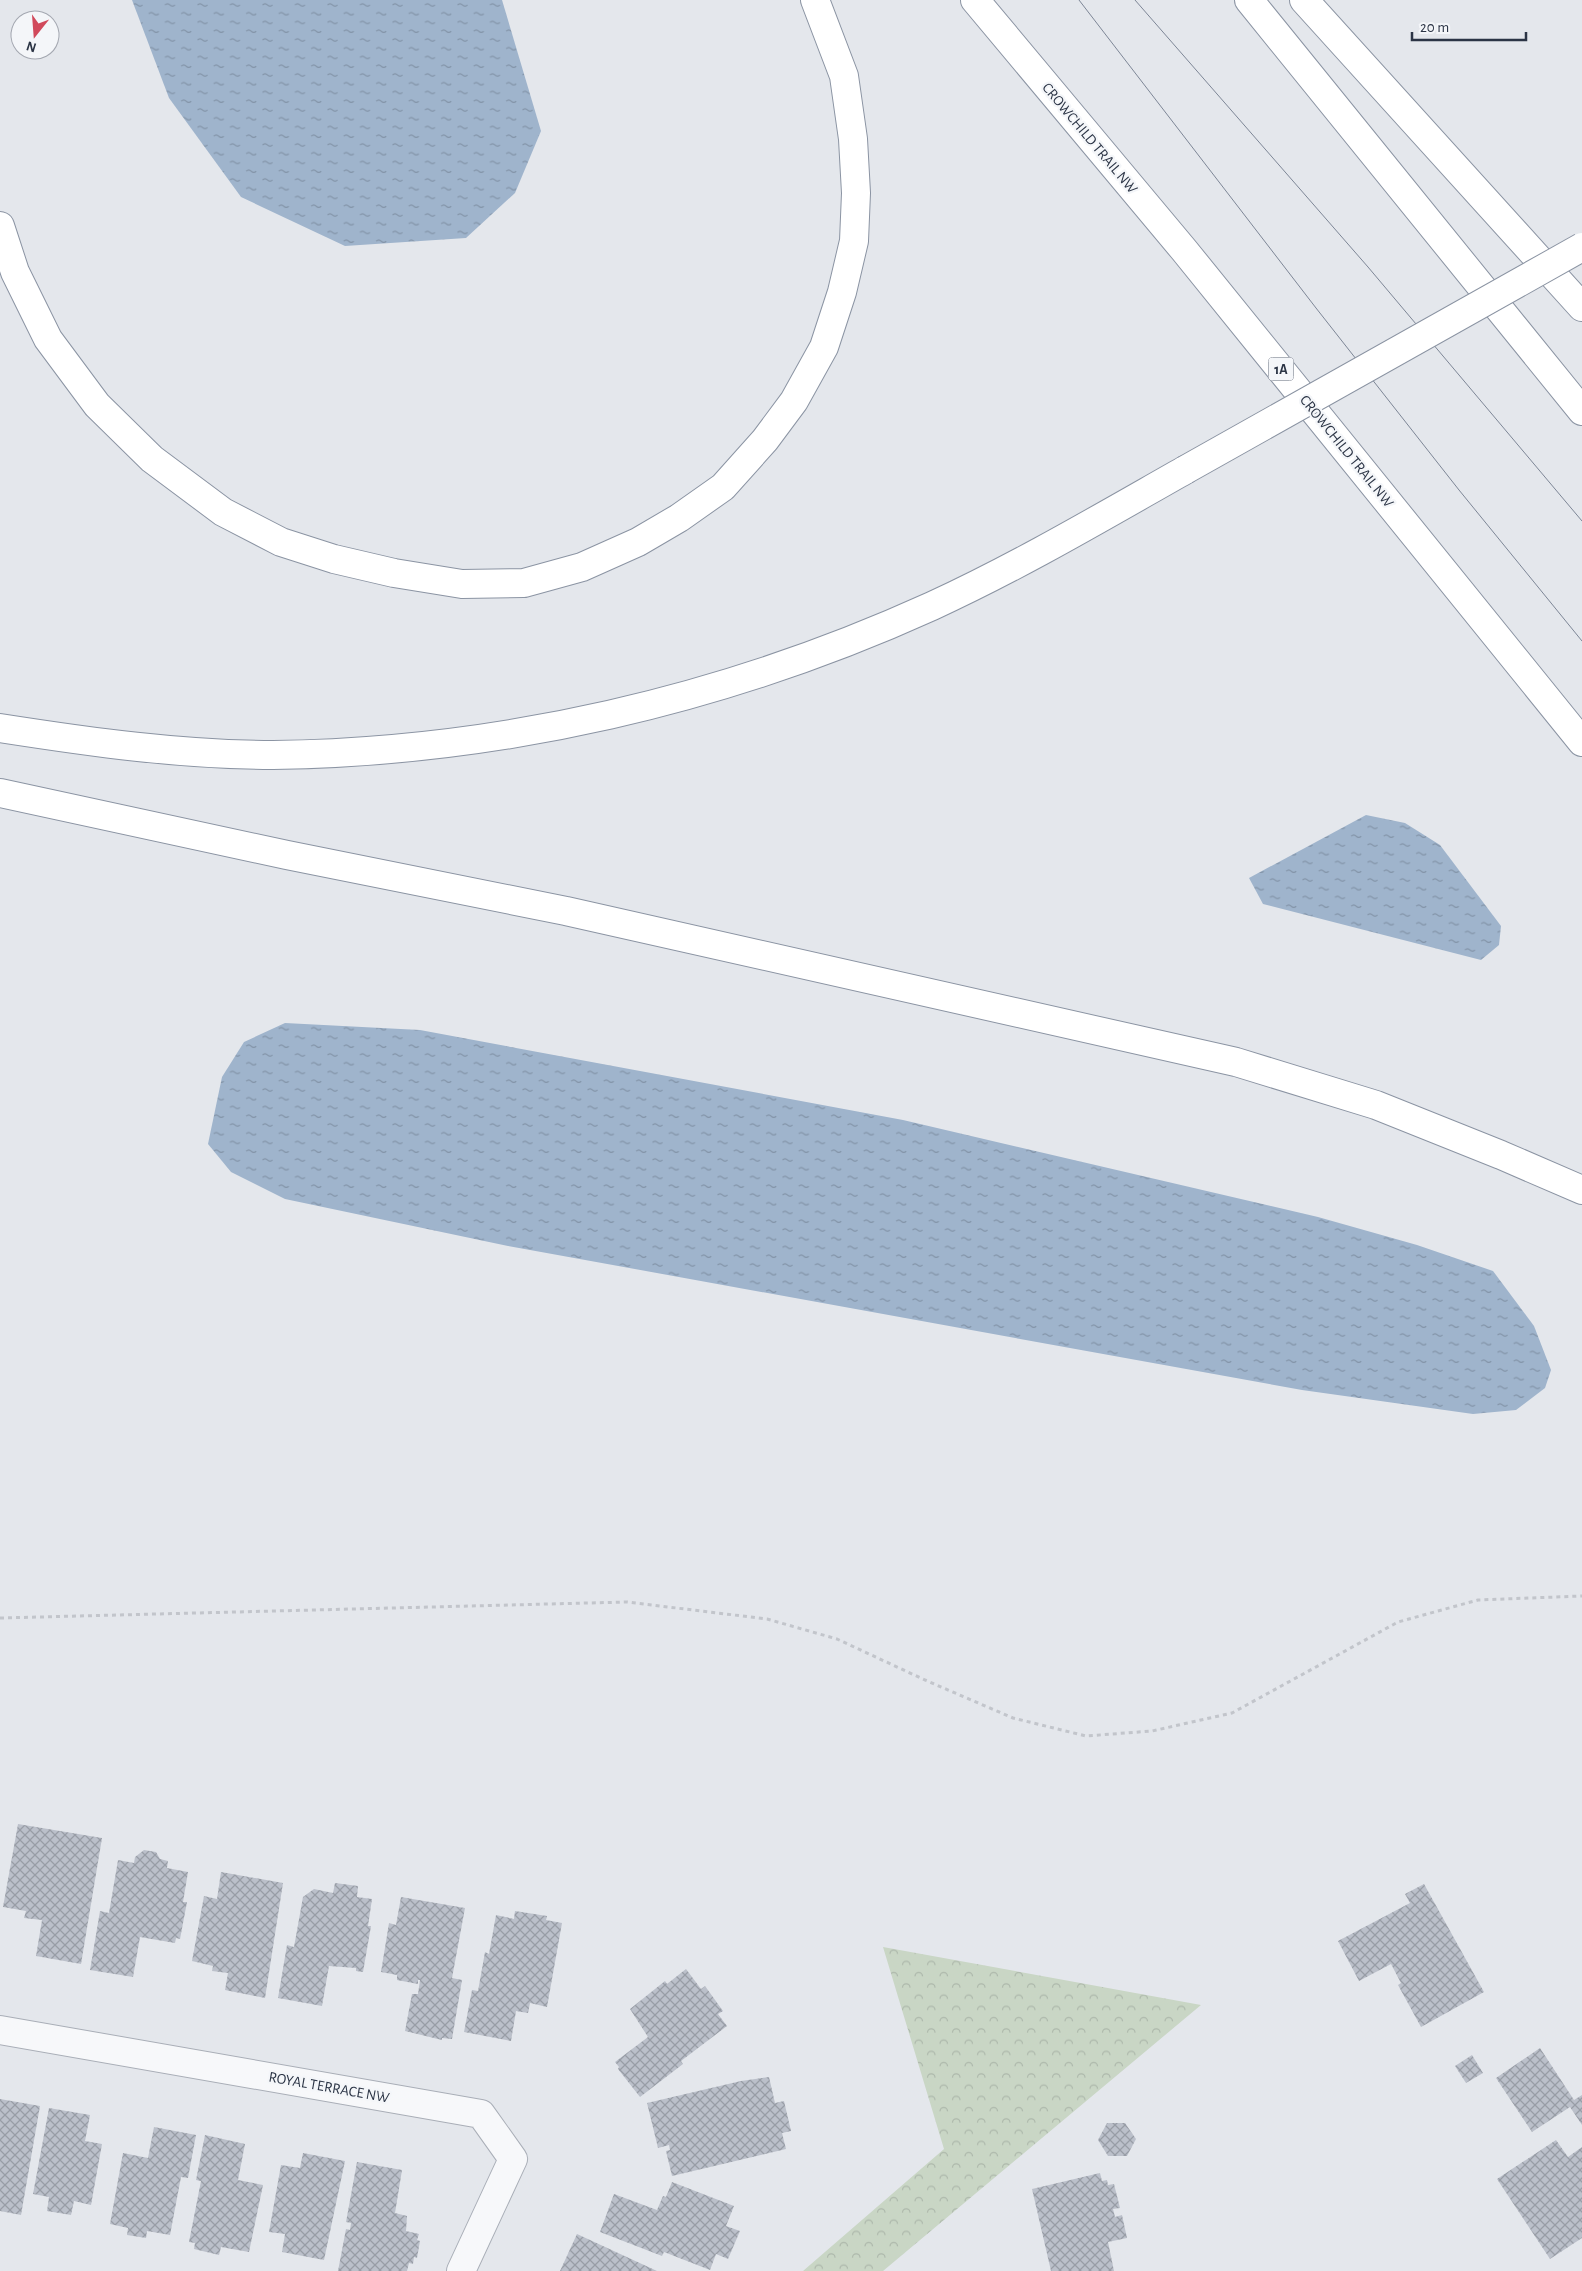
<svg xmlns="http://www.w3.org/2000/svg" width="1582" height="2271" viewBox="0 0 1582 2271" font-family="'Alegreya Sans',sans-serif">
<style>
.park{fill:url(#park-crowns)}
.water{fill:url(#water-ripples)}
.building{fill:url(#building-cross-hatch)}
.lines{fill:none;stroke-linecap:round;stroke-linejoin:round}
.street-casing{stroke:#a9aeb7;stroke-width:30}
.highway-casing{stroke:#8b94a3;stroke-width:30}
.path{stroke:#c2c5cb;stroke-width:3;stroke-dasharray:4 4;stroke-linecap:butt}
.street{stroke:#f7f8fa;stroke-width:28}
.highway{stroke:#fff;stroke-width:28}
.tram{stroke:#7d8696;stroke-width:1}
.highway-bridge-casing{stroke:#8b94a3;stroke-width:30;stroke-linecap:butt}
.highway-bridge{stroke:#fff;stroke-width:28}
.labels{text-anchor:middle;stroke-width:4.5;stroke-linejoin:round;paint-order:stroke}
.shield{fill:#f4f6f9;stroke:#676e7b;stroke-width:1}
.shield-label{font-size:14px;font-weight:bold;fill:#2b3445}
.street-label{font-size:15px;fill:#2b3445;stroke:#f4f6f9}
</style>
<defs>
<pattern id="park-crowns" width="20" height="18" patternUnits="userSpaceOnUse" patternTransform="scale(1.25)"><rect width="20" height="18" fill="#c9d6c5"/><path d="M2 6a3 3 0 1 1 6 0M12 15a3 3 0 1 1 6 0" fill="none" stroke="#adb8ab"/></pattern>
<pattern id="water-ripples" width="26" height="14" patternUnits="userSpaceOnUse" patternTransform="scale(1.25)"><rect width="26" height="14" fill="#9fb4cc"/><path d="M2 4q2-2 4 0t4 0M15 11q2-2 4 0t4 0" fill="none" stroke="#8293a7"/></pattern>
<pattern id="building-cross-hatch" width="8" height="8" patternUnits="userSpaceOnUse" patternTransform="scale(1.25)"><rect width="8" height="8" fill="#bbc0ca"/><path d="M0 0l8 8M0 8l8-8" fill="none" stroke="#989da6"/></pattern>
</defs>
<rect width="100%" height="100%" fill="#e4e7ec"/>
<polygon class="park" points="883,1947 1201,2005 883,2271 803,2271 944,2149"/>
<g class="water">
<polygon points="132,0 502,0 541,131 515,193 466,238 345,246 241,197 169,98"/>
<polygon points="1366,815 1405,823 1440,845 1501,926 1499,945 1481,960 1263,904 1249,878"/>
<polygon points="285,1023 420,1030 903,1120 1318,1217 1417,1245 1493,1271 1534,1326 1551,1370 1545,1388 1516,1410 1473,1414 1302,1390 508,1246 285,1199 231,1172 208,1144 222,1077 244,1042"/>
</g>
<g class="building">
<polygon points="18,1824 102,1838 81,1964 36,1956 42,1920 24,1918 26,1911 3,1907"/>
<polygon points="144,1850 156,1852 160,1859 168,1861 167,1868 188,1872 183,1902 187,1902 180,1939 176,1938 175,1943 140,1937 133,1977 90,1970 100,1911 109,1913 118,1860 134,1863 135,1857"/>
<polygon points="221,1872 283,1883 265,1998 225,1990 228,1973 212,1971 213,1966 192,1961 204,1896 217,1899"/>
<polygon points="335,1883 358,1886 357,1897 372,1899 368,1926 371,1926 363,1972 356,1971 356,1968 329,1966 322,2006 278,1998 287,1945 294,1947 303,1897 314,1889 333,1893"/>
<polygon points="1424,1884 1484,1992 1421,2027 1398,1985 1401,1983 1391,1964 1359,1981 1338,1941 1410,1903 1405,1894"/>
<polygon points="401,1897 465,1908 452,1978 462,1980 452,2039 442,2038 442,2040 405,2031 412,1994 418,1994 420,1980 418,1980 418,1984 397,1980 397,1975 381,1972 389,1923 396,1925"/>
<polygon points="515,1911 547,1916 546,1920 562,1923 547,2007 530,2003 528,2013 516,2011 511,2041 464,2032 472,1990 478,1991 485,1952 489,1954 496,1915 514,1919"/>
<polygon points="686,1969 701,1989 705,1986 723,2011 718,2014 727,2026 681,2061 683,2064 640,2097 618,2069 619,2067 615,2062 648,2037 630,2009 665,1981 667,1984"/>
<polygon points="1540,2048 1574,2100 1582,2095 1582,2125 1570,2107 1532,2132 1496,2078"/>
<polygon points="1472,2055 1483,2073 1466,2083 1455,2066"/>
<polygon points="769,2077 775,2103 784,2101 791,2131 782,2133 786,2149 672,2176 666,2151 670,2150 669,2145 658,2148 647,2103 741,2081"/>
<polygon points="0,2099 40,2106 21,2215 0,2211"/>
<polygon points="49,2108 90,2115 85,2141 102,2144 91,2205 74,2201 71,2215 47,2211 49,2197 33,2194"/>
<polygon points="1107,2123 1125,2123 1136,2139 1127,2156 1108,2156 1098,2140"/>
<polygon points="154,2127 196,2135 188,2178 181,2177 170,2235 147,2231 146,2238 127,2235 128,2228 110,2224 123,2153 148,2158"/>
<polygon points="205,2135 245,2144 238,2180 263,2185 249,2252 221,2247 219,2255 194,2249 195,2243 189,2242 201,2181 196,2180"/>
<polygon points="1556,2140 1568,2157 1582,2147 1582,2238 1550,2259 1497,2179"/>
<polygon points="303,2153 345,2161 324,2260 282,2252 285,2234 269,2232 281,2165 300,2168"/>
<polygon points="357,2162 402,2170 395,2213 407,2216 406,2231 419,2234 417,2240 420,2241 417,2258 414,2257 413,2264 409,2263 407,2271 338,2271 346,2229 350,2230 351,2223 346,2222"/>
<polygon points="1100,2173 1102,2181 1107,2180 1108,2185 1114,2184 1120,2208 1113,2209 1115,2217 1122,2215 1127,2238 1108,2242 1114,2271 1051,2271 1032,2189"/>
<polygon points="672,2182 734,2206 726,2226 740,2231 728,2259 716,2254 710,2270 664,2252 662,2256 600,2232 614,2194 657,2210 663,2196 666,2197"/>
<polygon points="577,2234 657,2271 560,2271"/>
</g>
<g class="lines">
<defs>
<polyline id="street" points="0,2030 481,2114 513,2159 461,2271"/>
<g id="highway">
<polyline points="975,0 1184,250 1582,742"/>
<polyline points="1249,0 1582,411"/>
<polyline points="1304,0 1582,307"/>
<polyline points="0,226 15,272 48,339 97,405 152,459 223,512 281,542 334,559 394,573 462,584 524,583 582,567 638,542 679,518 723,487 765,440 794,401 824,347 842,292 854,241 856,193 853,139 844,76 815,0"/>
<path d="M0 728C90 742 182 755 273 755 500 752 725 700 932 606 1019 566 1102 517 1185 470"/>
<polyline points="0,793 287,855 566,911 1236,1062 1376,1105 1501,1155 1582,1190"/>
</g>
</defs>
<use href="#street" class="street-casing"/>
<use href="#highway" class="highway-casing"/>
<polyline class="path" points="0,1618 627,1602 767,1619 837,1639 925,1680 1013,1718 1086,1736 1152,1731 1232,1713 1398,1622 1478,1600 1582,1596"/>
<use href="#street" class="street"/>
<use href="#highway" class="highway"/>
<g class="tram">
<polyline points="1079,0 1316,308 1459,490 1582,641"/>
<polyline points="1135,0 1368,267 1582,521"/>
</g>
<defs>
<polyline id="highway-bridge" points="1185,470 1582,247"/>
</defs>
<use href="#highway-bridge" class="highway-bridge-casing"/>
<use href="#highway-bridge" class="highway-bridge"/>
</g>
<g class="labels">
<rect class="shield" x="1268.5" y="357.5" width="25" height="23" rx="4"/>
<g class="shield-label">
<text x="1281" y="374">1A</text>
</g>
<g class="street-label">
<text transform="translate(1090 138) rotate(50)" y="5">CROWCHILD TRAIL NW</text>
<text transform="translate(1347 451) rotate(51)" y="5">CROWCHILD TRAIL NW</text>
<text transform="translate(329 2087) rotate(10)" y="5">ROYAL TERRACE NW</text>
</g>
</g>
<g transform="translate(35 35) rotate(197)"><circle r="24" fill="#f4f6f9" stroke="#a4a8b1"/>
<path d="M0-4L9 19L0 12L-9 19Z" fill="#d1495b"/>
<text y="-8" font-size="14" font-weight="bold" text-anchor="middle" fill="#2b3445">N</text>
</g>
<path d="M1412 32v8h114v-8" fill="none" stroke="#2b3445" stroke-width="2.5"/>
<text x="1420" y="32" font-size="15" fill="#2b3445" stroke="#f4f6f9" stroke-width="4" paint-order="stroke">20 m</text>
</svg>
